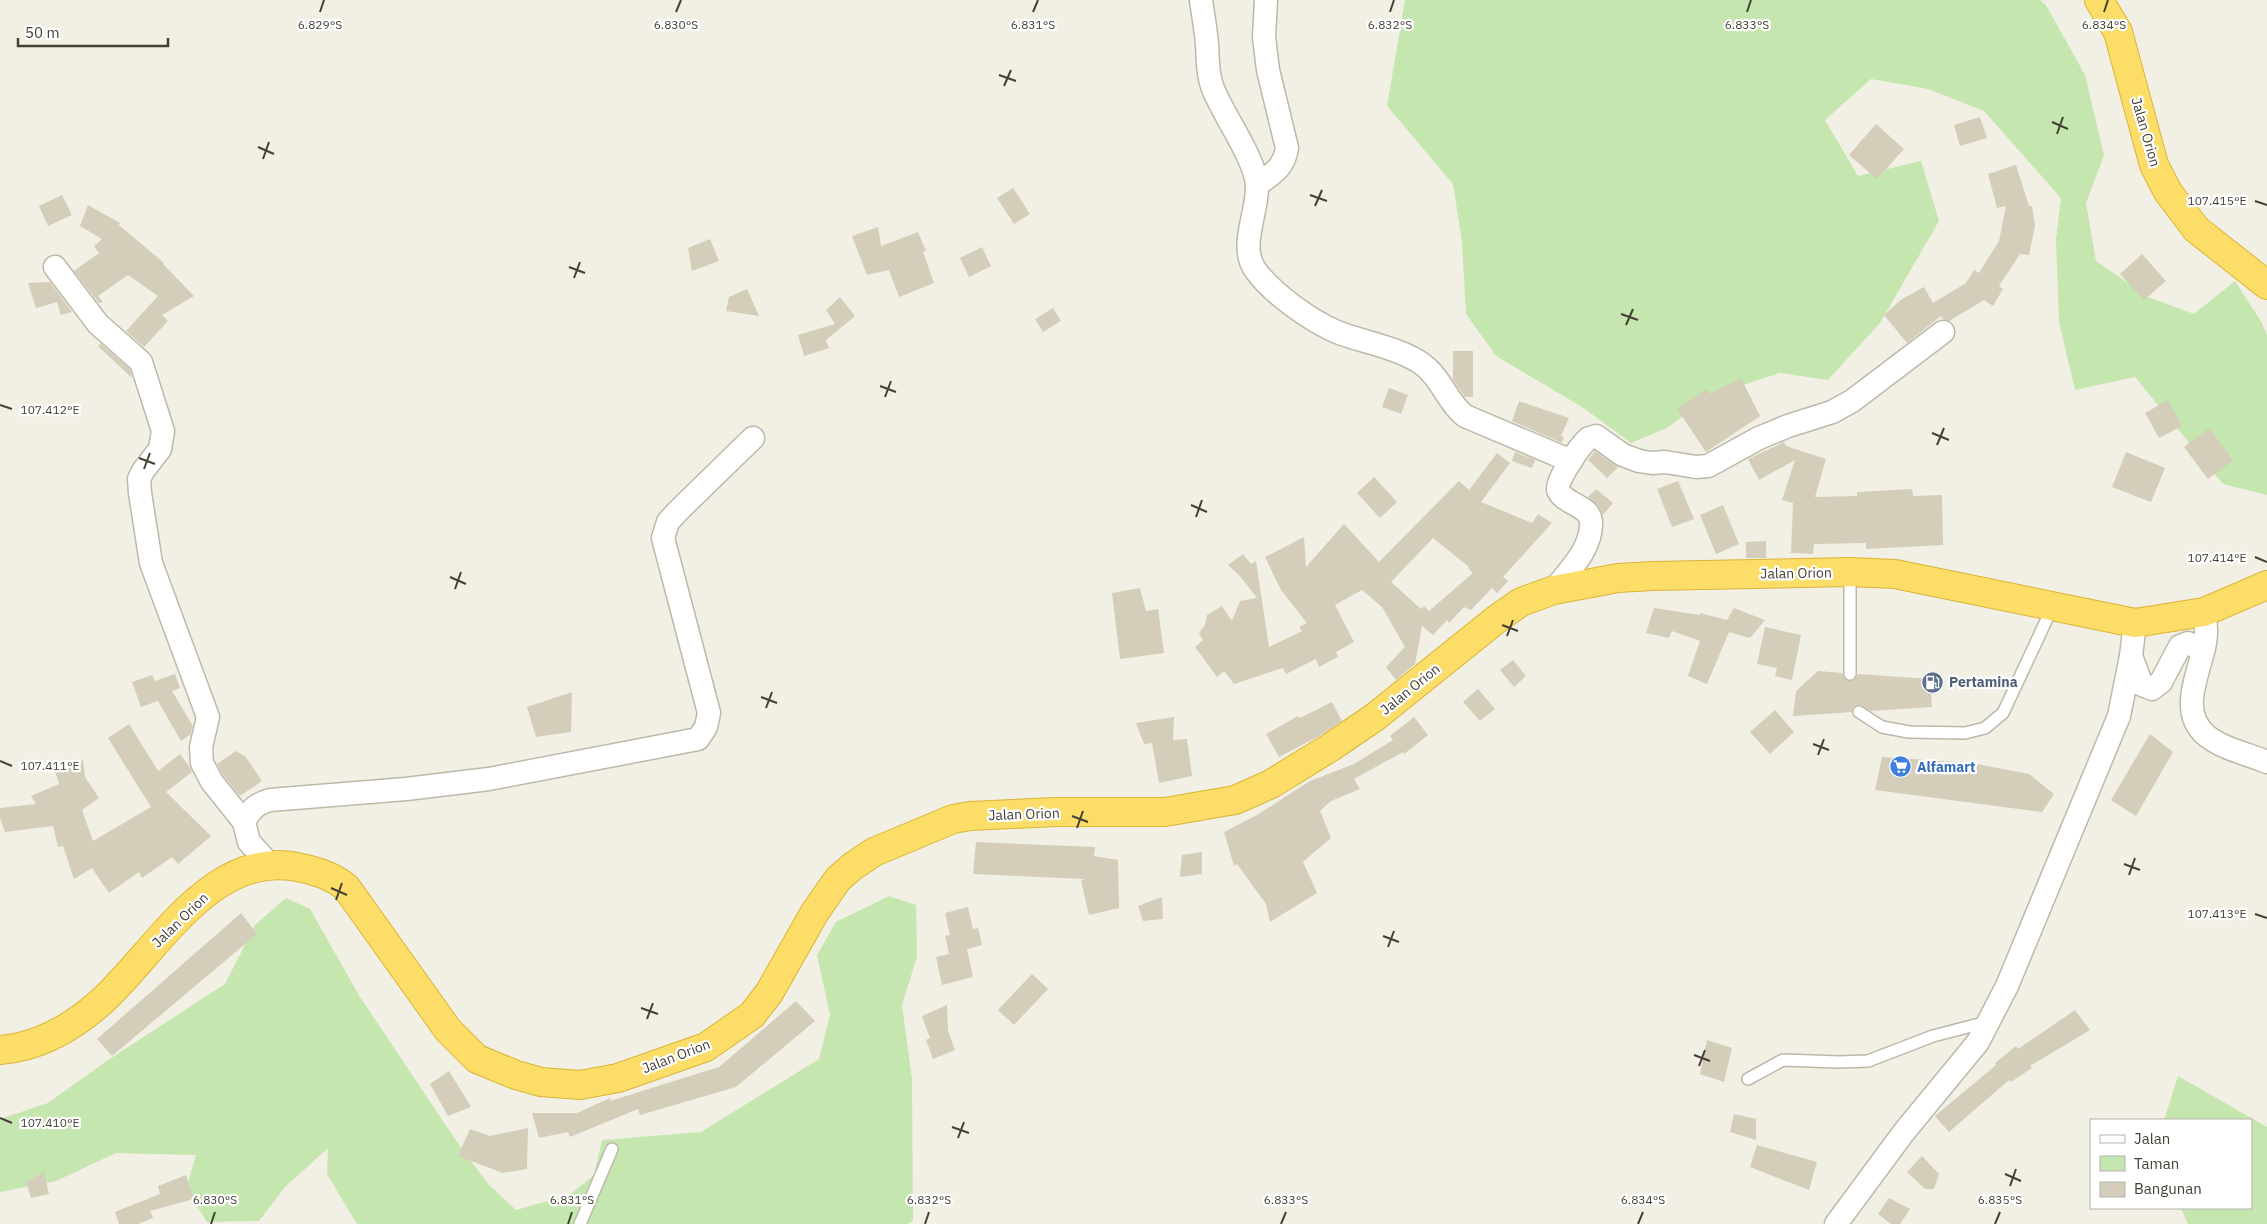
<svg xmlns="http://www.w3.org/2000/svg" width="2267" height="1224" viewBox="0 0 2267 1224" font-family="'IBM Plex Sans',sans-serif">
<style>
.green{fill:#c5e6ae}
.building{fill:#d3cdba;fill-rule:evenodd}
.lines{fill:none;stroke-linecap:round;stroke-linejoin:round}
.lane-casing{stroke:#bdb9a8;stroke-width:14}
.street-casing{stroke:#bdb9a8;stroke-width:25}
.highway-casing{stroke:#dab437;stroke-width:30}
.lane{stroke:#fff;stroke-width:11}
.street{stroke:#fff;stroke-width:22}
.highway{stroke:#fbdd67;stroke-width:28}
.ticks{fill:none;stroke:#444035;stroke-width:2}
.labels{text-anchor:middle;stroke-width:4.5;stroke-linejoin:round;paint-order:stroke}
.street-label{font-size:14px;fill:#444035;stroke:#fff}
.service-label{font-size:14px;font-weight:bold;fill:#4e5e75;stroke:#fff;text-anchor:start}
.shop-label{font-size:14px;font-weight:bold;fill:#366cbe;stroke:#fff;text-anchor:start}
.ticks-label{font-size:12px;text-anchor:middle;fill:#444035;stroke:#fff;stroke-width:4.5;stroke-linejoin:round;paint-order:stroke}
</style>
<rect width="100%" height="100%" fill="#f2f0e5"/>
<g class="green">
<polygon points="1405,0 2040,0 2046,5 2085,75 2104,155 2086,203 2096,261 2148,297 2194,314 2235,281 2262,323 2267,335 2267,495 2223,484 2135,377 2075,390 2059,322 2056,239 2061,198 1984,111 1928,89 1871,79 1825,120 1858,176 1921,161 1939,221 1880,323 1828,380 1780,373 1711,395 1667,428 1631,443 1582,407 1496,356 1466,314 1462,242 1453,184 1387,106"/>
<polygon points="889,896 916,905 917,957 902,1005 912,1079 913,1221 907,1224 357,1224 327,1174 328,1148 285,1187 259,1221 207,1222 186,1189 196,1155 116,1153 56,1181 0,1192 0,1119 48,1103 108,1060 225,984 255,925 286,898 310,909 360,997 455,1139 488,1184 516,1210 569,1195 594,1175 602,1140 701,1132 819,1059 830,1015 817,955 836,922"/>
<polygon points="2178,1076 2267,1127 2267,1224 2188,1224 2181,1208 2251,1208 2251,1120 2164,1120"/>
</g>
<g class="building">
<polygon points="1980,117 1987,138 1960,146 1954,125"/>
<polygon points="1876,124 1904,149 1877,179 1849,155"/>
<polygon points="2016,165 2029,206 2032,206 2035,226 2029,255 2020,254 1999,286 2003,289 1993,306 1984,300 1949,321 1943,319 1941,316 1907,343 1884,315 1902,299 1924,287 1933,303 1966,283 1974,270 1979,273 1999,241 2006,206 1997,208 1988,174"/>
<polygon points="1013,188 1030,214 1014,224 997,198"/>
<polygon points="62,195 72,215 48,226 39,206"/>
<polygon points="88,205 120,223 119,225 164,263 163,264 194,296 162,315 168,321 144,347 126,331 158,296 128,275 98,296 103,302 99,303 74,271 99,253 94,246 102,239 80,226"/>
<polygon points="878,227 881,246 918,232 926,251 923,252 934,283 899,297 889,270 867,275 852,236"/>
<polygon points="710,239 719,261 692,271 688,248"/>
<polygon points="982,247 991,266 969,277 960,258"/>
<polygon points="2142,254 2166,281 2144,300 2120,274"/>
<polygon points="50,282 72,312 61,315 57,302 36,308 28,283"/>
<polygon points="747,289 759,316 726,311 729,297"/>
<polygon points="840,297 855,316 826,340 829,348 804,356 798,335 835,324 826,310"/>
<polygon points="1053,308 1061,321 1043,332 1035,319"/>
<polygon points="101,344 130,369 132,378 98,346"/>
<polygon points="1453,351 1473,351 1473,397 1465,397 1453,380"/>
<polygon points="1741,378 1760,416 1706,452 1677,409 1707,389 1710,394"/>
<polygon points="1389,388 1408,395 1401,414 1382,407"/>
<polygon points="2168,400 2182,426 2159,438 2145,413"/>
<polygon points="1519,401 1569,418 1561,436 1564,437 1562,443 1512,421"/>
<polygon points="2209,428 2233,460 2208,479 2184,447"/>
<polygon points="1784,442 1786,446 1826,459 1815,497 1857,496 1857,492 1912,489 1913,496 1942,495 1943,545 1866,549 1866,543 1814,544 1813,554 1791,553 1793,503 1782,500 1795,460 1759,480 1748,459"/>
<polygon points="1595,451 1618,467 1607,478 1588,460"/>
<polygon points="1515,452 1535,460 1532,468 1512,461"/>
<polygon points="2126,452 2165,468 2151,502 2112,487"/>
<path d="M1497 453 1510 463 1481 502 1532 523 1538 514 1552 523 1503 577 1508 581 1497 593 1492 588 1471 610 1464 607 1449 623 1447 620 1433 635 1422 626 1415 664 1396 680 1386 667 1405 647 1382 607 1362 590 1335 605 1354 642 1336 652 1338 657 1319 667 1316 659 1286 674 1283 668 1234 684 1224 671 1217 677 1195 647 1203 640 1199 633 1205 625 1207 615 1222 606 1232 621 1240 601 1257 598 1240 576 1228 565 1243 554 1251 564 1256 561 1269 647 1302 631 1299 627 1307 623 1281 590 1265 557 1304 537 1306 567 1344 524 1379 562 1459 481 1469 490ZM1433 538 1469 567 1468 568 1473 573 1429 611 1424 606 1421 609 1391 582Z"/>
<polygon points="1374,477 1397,502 1380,518 1357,493"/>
<polygon points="1678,481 1694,519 1672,527 1657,489"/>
<polygon points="1596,489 1613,503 1603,515 1598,506 1588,497"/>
<polygon points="1723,505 1739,544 1716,554 1700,515"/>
<polygon points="1766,541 1766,558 1746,558 1746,542"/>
<polygon points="1140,588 1146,611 1158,609 1164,653 1120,659 1112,593"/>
<polygon points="1654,608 1700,615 1700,613 1727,620 1734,608 1765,620 1750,638 1729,632 1707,684 1688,676 1700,641 1672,631 1669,638 1646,633"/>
<polygon points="1765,627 1801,635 1792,680 1775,676 1777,668 1757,664"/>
<polygon points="1513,660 1526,676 1514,687 1500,670"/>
<polygon points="1818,671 1842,673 1844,678 1850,681 1854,680 1858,674 1930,679 1932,707 1871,711 1859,705 1853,708 1852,712 1793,716 1796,691"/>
<polygon points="175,674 180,688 172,691 193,726 190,735 181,741 158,701 141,707 132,682 152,675 155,681"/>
<polygon points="1478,689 1495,709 1480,721 1463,702"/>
<polygon points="572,692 571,732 536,737 527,707"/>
<polygon points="1332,702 1342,721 1319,736 1279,757 1266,734 1298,716 1300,718"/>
<polygon points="1775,710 1794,732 1770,754 1750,732"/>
<polygon points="1174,717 1173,740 1187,739 1192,776 1159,783 1152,743 1144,744 1136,723"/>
<polygon points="1414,717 1428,735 1404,754 1403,752 1354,779 1360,789 1331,801 1320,811 1331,838 1303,862 1317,893 1270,922 1266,904 1237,864 1234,866 1224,832 1257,815 1310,781 1354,764 1393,740 1390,736"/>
<polygon points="129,724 158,771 180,754 189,766 192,772 166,792 211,836 178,864 172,857 142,878 139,872 109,893 92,868 74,879 63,846 58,847 53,826 5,832 0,818 0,808 36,804 31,796 59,784 55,771 83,760 85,777 99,798 82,810 93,841 151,807 108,738"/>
<polygon points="2150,734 2173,752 2136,816 2111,800"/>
<polygon points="236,751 246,757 262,781 240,796 223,775 217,764"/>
<polygon points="1882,757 1971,763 2029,774 2054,794 2042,812 1875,790"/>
<polygon points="976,842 1095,847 1094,856 1118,860 1119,908 1089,915 1081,881 1084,879 973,874"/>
<polygon points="1202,852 1202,874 1180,877 1182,855"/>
<polygon points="1162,897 1163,919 1143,921 1138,906"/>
<polygon points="968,907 973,929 978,928 982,945 967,949 973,977 942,985 936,957 949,954 945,936 950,935 945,913"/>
<polygon points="241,913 257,934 112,1056 97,1039"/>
<polygon points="1032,974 1048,989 1014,1025 998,1010"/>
<polygon points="796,1001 815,1021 736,1087 640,1115 638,1109 570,1137 568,1132 539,1138 532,1113 577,1113 610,1098 610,1101 719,1067"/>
<polygon points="947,1005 948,1031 955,1050 933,1059 926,1040 930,1038 922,1016"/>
<polygon points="2075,1010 2090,1030 2030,1066 2032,1068 2011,1082 2009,1080 1949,1132 1935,1116 1996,1065 1995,1063 2016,1046 2018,1049"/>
<polygon points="1707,1040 1732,1048 1724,1082 1700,1074"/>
<polygon points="449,1071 471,1107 448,1116 430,1084"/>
<polygon points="1734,1114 1756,1119 1756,1140 1730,1132"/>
<polygon points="528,1128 527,1169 503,1173 458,1156 470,1129 490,1136"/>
<polygon points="1757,1145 1817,1162 1809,1190 1750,1167"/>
<polygon points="1922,1156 1939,1174 1934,1189 1925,1189 1907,1172"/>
<polygon points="44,1172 49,1194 31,1198 26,1182"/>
<polygon points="186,1175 194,1199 150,1211 153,1218 138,1224 119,1224 115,1212 160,1194 158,1186"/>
<polygon points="1889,1198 1910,1209 1900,1224 1891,1224 1878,1214"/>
</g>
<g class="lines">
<defs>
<g id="lane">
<polyline points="1850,572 1850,674"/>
<polyline points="1859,712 1882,727 1909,732 1965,733 1985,728 2003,713 2053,606"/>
<polyline points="1748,1079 1783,1060 1839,1062 1868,1061 1933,1036 1987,1022"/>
<polyline points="580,1224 612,1149"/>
</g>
<g id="street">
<path d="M1201 0C1203 15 1206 30 1207 45 1208 59 1207 72 1212 86 1222 114 1256 159 1257 186 1258 213 1238 247 1256 271 1273 294 1311 321 1337 332 1362 342 1400 348 1422 364 1441 377 1447 402 1465 416L1571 461"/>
<path d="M1257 185C1272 174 1284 168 1287 148L1268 70 1264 37 1266 0"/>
<polyline points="55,267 98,324 141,362 163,431 160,449 143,471 139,479 140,493 151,563 208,717 201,747 202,763 212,782 244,822 249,842 270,865"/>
<path d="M1554 590C1569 570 1591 550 1591 524 1592 505 1564 505 1558 490 1555 482 1581 444 1589 438 1590 438 1596 436 1596 436L1623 455 1639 461 1652 463 1665 462 1696 467 1708 466 1759 438 1788 426 1832 412 1852 401 1943 332"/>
<path d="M2204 612C2206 622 2207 632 2205 643 2200 672 2177 712 2207 736 2223 749 2248 754 2267 762"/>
<polyline points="2131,656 2142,685 2152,689 2161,682 2180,646 2188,643 2198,648 2202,654"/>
<path d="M244 822C251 809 256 804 270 800L406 789 489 779 698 739 706 727 709 713 663 538 668 522 678 511 753 438"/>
<polyline points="1836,1224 1904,1132 1978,1042 2007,986 2119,716 2131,656 2135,623"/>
</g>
<g id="highway">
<polyline points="2099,0 2118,32 2154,165 2168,192 2196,229 2267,285"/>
<path d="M0 1050C39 1047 72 1028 101 1002 157 952 212 846 302 868 319 872 332 876 346 887L448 1030 477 1059 516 1075 541 1082 580 1085 618 1078 706 1047 752 1015 769 993 815 912 838 879 853 866 874 852 953 819 970 816 1056 812H1165L1235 800 1271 784 1331 747 1375 717 1498 618 1521 602 1554 590 1618 578 1653 576 1850 572 1895 574 2135 623 2204 612 2267 585"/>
</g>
</defs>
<use href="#lane" class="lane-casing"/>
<use href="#street" class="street-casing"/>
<use href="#highway" class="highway-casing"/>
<use href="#lane" class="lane"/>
<use href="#street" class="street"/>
<use href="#highway" class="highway"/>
</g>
<path class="ticks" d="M320 12 324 0M676 12 681 0M1033 12 1038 0M1390 12 1394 0M1747 12 1751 0M2104 12 2108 0M999 75 1016 81M1004 86 1011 70M2052 122 2068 129M2057 134 2063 117M258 147 274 154M263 159 269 142M1310 195 1327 201M2255 201 2267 205M1315 206 1322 190M569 267 585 273M574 278 580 262M1621 314 1638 320M1626 325 1633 309M880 386 896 392M885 397 891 381M0 405 12 409M1932 433 1949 440M1937 445 1944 428M139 458 155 464M144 469 150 453M1191 505 1207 512M1196 517 1202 500M2255 557 2267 562M450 577 466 584M455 589 461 572M1502 625 1518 631M1507 636 1513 620M761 697 777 703M766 708 772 692M1813 744 1829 750M1818 755 1824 739M0 761 12 766M1072 816 1088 822M1077 828 1083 811M2124 864 2140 870M2129 875 2135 858M331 888 347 895M336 900 342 883M2255 914 2267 918M1383 936 1399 942M1388 947 1394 931M641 1008 658 1014M647 1019 653 1003M1694 1055 1710 1061M1699 1066 1705 1050M0 1118 12 1123M952 1127 969 1133M958 1138 964 1122M2005 1174 2021 1181M2010 1186 2016 1169M211 1224 215 1212M568 1224 572 1212M925 1224 929 1212M1281 1224 1286 1212M1638 1224 1643 1212M1995 1224 2000 1212"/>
<defs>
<symbol id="fuel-disc" viewBox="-11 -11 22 22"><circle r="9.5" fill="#5c6f8a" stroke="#fff"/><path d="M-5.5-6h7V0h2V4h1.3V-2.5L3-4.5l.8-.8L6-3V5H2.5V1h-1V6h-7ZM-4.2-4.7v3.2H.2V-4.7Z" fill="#fff"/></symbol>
<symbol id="supermarket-disc" viewBox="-11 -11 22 22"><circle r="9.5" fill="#3f7fe0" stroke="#fff"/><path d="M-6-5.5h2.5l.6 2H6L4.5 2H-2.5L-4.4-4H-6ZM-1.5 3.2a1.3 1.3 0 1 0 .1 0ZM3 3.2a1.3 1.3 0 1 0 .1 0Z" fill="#fff"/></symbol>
</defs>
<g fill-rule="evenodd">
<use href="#fuel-disc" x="1920" y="670" width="25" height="25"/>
<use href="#supermarket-disc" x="1888" y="754" width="25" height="25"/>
</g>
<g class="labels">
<g class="street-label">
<text transform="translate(2146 132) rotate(74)" y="5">Jalan Orion</text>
<text transform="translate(1796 573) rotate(-1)" y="5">Jalan Orion</text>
<text transform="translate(1410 689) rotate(-39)" y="5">Jalan Orion</text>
<text transform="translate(1024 814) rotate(-2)" y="5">Jalan Orion</text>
<text transform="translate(180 920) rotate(-44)" y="5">Jalan Orion</text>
<text transform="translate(676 1056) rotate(-21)" y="5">Jalan Orion</text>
</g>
<g class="service-label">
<text x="1949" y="687">Pertamina</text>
</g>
<g class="shop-label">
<text x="1917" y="772">Alfamart</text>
</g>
</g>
<g class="ticks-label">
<text x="676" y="29">6.830°S</text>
<text x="1033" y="29">6.831°S</text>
<text x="1390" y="29">6.832°S</text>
<text x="2104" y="29">6.834°S</text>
<text x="320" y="29">6.829°S</text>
<text x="1747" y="29">6.833°S</text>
<text x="2217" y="205">107.415°E</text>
<text x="50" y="414">107.412°E</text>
<text x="2217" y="562">107.414°E</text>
<text x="50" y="770">107.411°E</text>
<text x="2217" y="918">107.413°E</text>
<text x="50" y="1127">107.410°E</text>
<text x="215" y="1204">6.830°S</text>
<text x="572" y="1204">6.831°S</text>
<text x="929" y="1204">6.832°S</text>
<text x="1286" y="1204">6.833°S</text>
<text x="1643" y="1204">6.834°S</text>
<text x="2000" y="1204">6.835°S</text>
</g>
<rect x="2090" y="1119" width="162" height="90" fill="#ffffff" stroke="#b4b3ae"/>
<rect x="2100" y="1135" width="25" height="8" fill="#ffffff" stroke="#b4b3ae"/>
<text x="2134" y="1144" font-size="15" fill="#444035">Jalan</text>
<rect x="2100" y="1156" width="25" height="15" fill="#c5e6ae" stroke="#b4b3ae"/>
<text x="2134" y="1169" font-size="15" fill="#444035">Taman</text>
<rect x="2100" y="1182" width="25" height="15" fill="#d3cdba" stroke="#b4b3ae"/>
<text x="2134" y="1194" font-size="15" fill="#444035">Bangunan</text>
<path d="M18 38v8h150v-8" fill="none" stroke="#444035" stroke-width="2.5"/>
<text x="25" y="38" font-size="15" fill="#444035" stroke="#ffffff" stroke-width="4" paint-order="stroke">50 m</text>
</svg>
